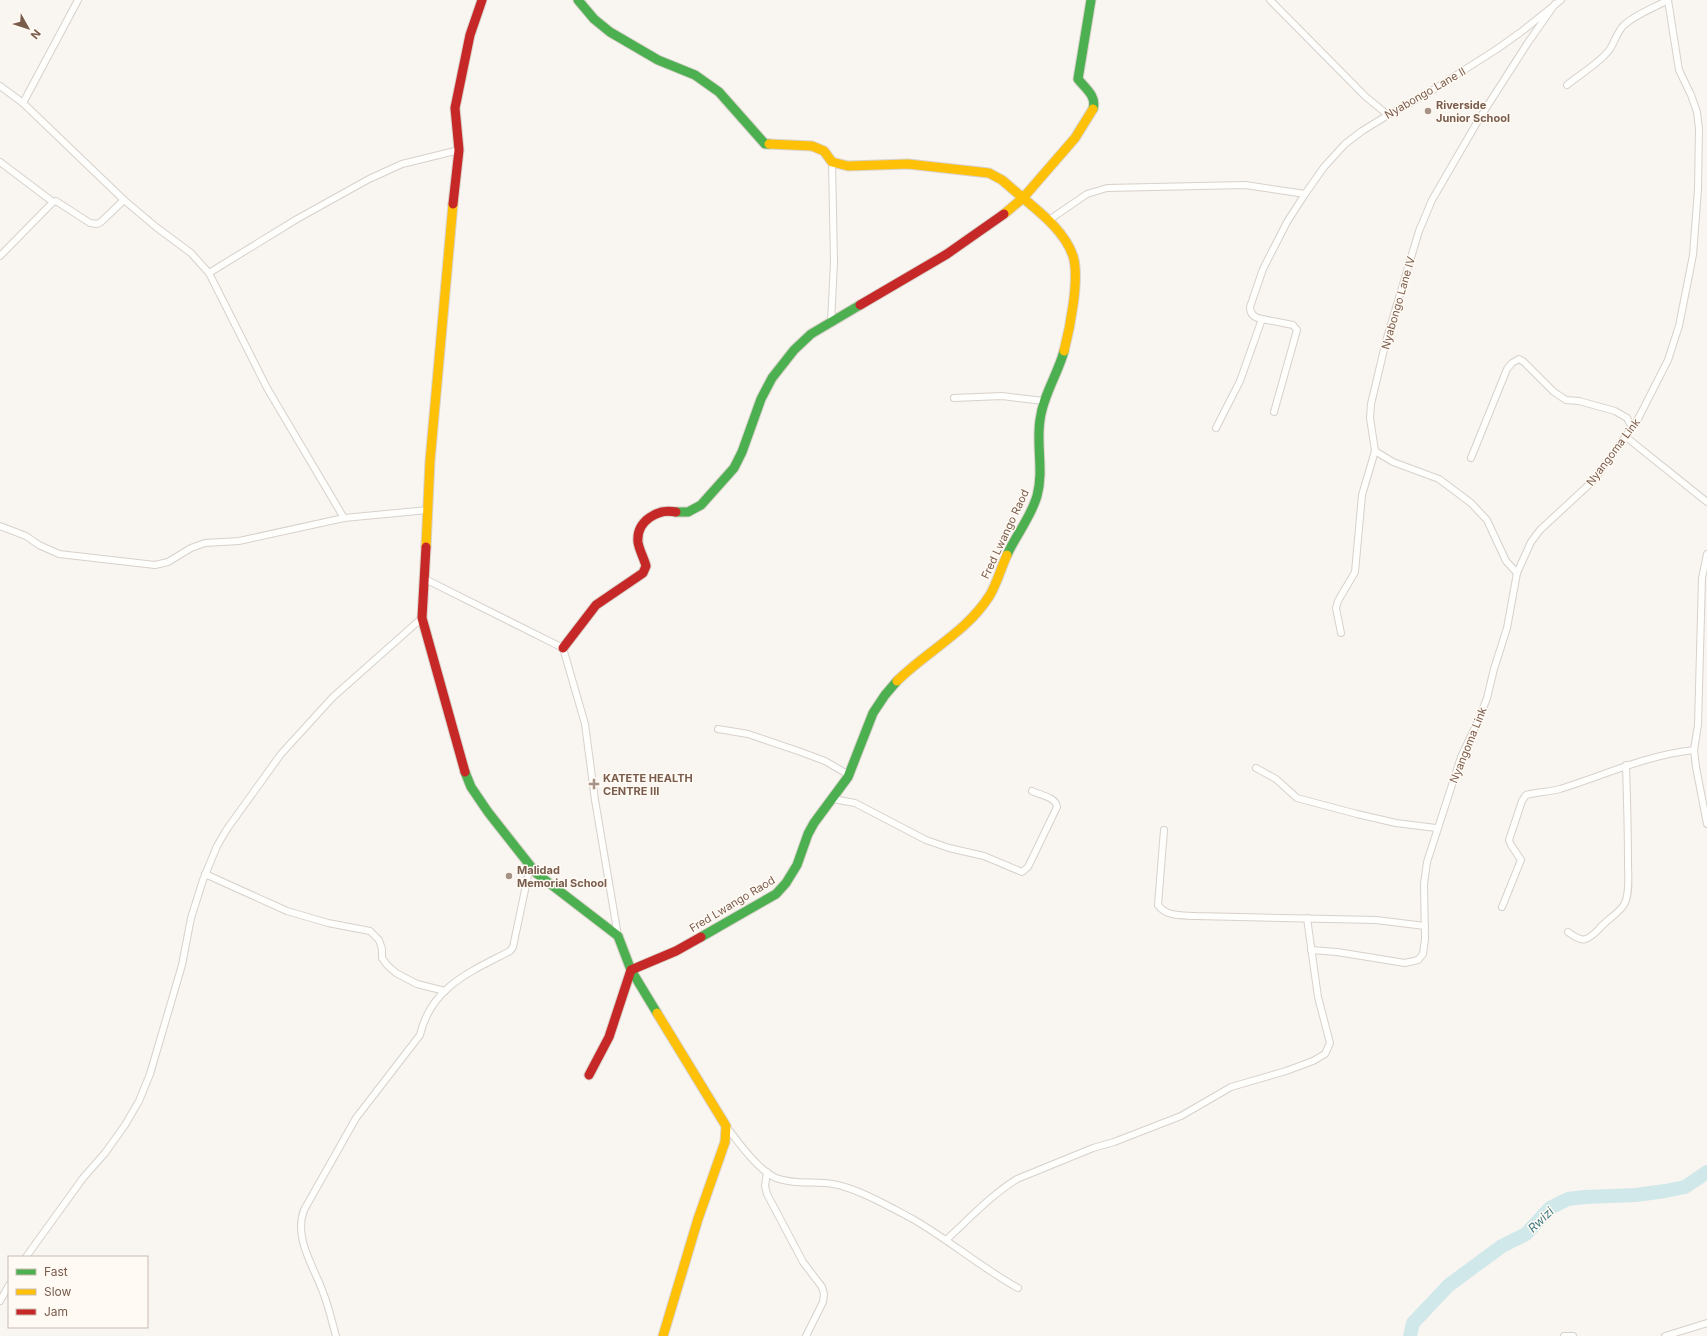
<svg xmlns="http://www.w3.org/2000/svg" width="1707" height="1336" viewBox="0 0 1707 1336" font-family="Inter,sans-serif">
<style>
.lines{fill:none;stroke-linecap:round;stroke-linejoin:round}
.river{stroke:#d0e8ea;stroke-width:14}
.street-casing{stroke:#d7d1cb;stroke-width:8}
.fast-casing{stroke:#d9d2cb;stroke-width:11}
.slow-casing{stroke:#d9d2cb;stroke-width:11}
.jam-casing{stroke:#d9d2cb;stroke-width:11}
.street{stroke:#fefefd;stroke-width:6}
.fast{stroke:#4caf50;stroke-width:9}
.slow{stroke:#ffc107;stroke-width:9}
.jam{stroke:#c62828;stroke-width:9}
.poi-dot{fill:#a69286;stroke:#fffaf3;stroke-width:1.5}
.labels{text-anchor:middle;stroke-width:3;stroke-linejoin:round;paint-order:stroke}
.street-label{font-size:11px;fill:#7a5c4d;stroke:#fffaf3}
.poi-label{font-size:11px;font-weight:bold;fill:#7a5c4d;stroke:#fffaf3;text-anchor:start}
.water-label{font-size:12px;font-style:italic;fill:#437c86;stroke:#fffaf3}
</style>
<rect width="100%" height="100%" fill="#f9f5f0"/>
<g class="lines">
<polyline class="river" points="1410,1336 1413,1323 1449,1285 1502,1246 1526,1234 1550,1208 1568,1199 1585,1197 1636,1195 1665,1191 1685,1187 1707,1172"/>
<defs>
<g id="street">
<polyline points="1270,0 1366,97 1388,115"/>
<path d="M1567 85C1580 74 1600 63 1610 49 1615 41 1617 32 1624 25 1636 14 1654 8 1668 0"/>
<polyline points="0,86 23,103 124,200 156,227 191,253 209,273 297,219 369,179 402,164 459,150"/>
<polyline points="23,103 78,0"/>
<polyline points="0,162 53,202 56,201 90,223 97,224 101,222 124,200"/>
<polyline points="1049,220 1087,194 1107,188 1245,185 1305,194"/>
<polyline points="0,256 53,202"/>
<polyline points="209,273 267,388 344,518"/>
<polyline points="1262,319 1293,325 1297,330 1274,412"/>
<polyline points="831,323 834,262 832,162"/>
<polyline points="954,398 1002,396 1044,401"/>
<path d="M1216 428 1240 381 1262 319C1255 318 1250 315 1250 307L1263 269 1287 222 1305 194 1324 167 1345 144 1362 131 1388 115 1425 95 1497 49 1521 32 1561 0"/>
<polyline points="1626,437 1707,502"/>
<polyline points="1375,451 1393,462 1439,479 1471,503 1487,520 1506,561 1517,573"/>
<polyline points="1471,458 1507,369 1512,363 1519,359 1524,362 1554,392 1566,400 1579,401 1615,411 1627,418 1632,427"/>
<polyline points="0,526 26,536 39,545 59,554 155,565 168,562 191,548 205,543 239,541 344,518 428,510"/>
<polyline points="1707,554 1702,578 1698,725 1694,750 1696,767 1707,824"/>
<polyline points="425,579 563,648 585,724 595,800 618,936"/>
<polyline points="1341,633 1336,608 1338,601 1355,572 1362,495 1375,451 1370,418 1371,404 1386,341 1419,231 1432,200 1479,119 1527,44 1555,4"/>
<polyline points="718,729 748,734 801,752 825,761 849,775"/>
<polyline points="1256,768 1276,779 1297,798 1357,814 1396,823 1436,828"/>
<path d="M833 799 855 803 926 840 949 848 984 856 1022 872 1028 867 1057 807C1056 797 1040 795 1032 791"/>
<path d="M1164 830 1158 905C1166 917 1182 915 1196 916L1376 920 1425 926"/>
<polyline points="205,874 287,911 328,923 370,931 379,940 382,949 382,958 387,965 396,973 417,984 445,991"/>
<path d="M1502 907 1521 860 1511 845 1509 840 1522 801 1526 795C1537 792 1549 792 1560 789 1605 775 1647 755 1694 750"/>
<path d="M1568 932C1583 943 1586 942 1599 929 1606 920 1620 913 1625 903 1630 891 1628 875 1628 863 1628 830 1627 798 1626 765"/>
<polyline points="1311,950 1337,952 1405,963 1418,960 1423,954 1425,939 1424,884 1427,862 1461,757 1479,719 1487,698 1494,669 1507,628 1517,573 1531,542 1540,530 1594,480 1638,419 1668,360 1679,326 1693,255 1698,189 1699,129 1697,112 1691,95 1679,70 1668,0"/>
<path d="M726 1126C738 1142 758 1170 776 1178 794 1185 815 1181 833 1184 857 1188 890 1207 911 1218 948 1239 980 1267 1018 1288"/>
<polyline points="767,1172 765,1186 767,1194 803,1262 822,1287 824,1294 823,1302 806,1336"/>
<path d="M946 1240C969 1219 991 1195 1017 1179L1093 1148 1114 1142 1181 1116 1231 1087 1286 1071 1313 1061 1325 1054 1330 1043 1318 997 1307 918"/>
<polyline points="26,1257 83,1178 105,1153 125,1125 139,1101 150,1074 182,965 191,918 203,880 217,846 227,829 281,754 333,697 422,618"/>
<polyline points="0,1301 9,1285"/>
<path d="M336 1336C332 1322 329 1308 324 1295 315 1268 293 1239 304 1210L356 1118 420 1035C431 987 470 972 510 951L513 947 530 866"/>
<polyline points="1564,1336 1573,1336"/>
<polyline points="1665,1336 1707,1323"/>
</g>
<g id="fast">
<polyline points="578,0 594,19 610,32 658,60 695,75 719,92 765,144 769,144"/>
<path d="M1091 0 1078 79C1085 88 1097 96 1093 109"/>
<polyline points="676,512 688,512 701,505 734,468 742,452 761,399 772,378 794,350 811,334 860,305"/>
<path d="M1007 555C1016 535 1031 517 1037 496 1044 471 1036 445 1040 420 1043 395 1058 374 1064 351"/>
<polyline points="465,772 471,787 488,812 536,873 618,936 631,970 657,1013"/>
<polyline points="701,937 776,894 786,883 797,865 808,834 814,823 848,777 873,713 885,695 897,681"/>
</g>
<g id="slow">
<polyline points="769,144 812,146 824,151 832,162 848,166 908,164 989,173 1002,180 1023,198 1004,214"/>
<path d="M1064 351C1070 328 1080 278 1073 256 1065 232 1042 214 1023 198L1075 138 1093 109"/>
<polyline points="426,547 430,461 453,204"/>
<path d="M897 681C927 651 967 632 990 595 997 583 1001 568 1007 555"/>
<polyline points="657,1013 726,1126 725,1142 698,1219 663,1336"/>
</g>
<g id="jam">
<polyline points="453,204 459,150 455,108 470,35 482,0"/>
<polyline points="860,305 947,254 1004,214"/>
<polyline points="426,547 422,618 465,772"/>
<path d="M563 648 596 605 643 573 646 566C644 558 639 550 638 542 636 521 658 508 676 512"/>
<polyline points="589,1075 609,1037 631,970 676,951 701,937"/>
</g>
</defs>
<use href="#street" class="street-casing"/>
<use href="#fast" class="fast-casing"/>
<use href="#slow" class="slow-casing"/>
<use href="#jam" class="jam-casing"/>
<use href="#street" class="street"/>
<use href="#fast" class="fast"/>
<use href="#slow" class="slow"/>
<use href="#jam" class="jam"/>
</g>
<g class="poi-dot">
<circle cx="1428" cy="111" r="4"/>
<path d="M592 778h4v4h4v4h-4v4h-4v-4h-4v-4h4z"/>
<circle cx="509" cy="876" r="4"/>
</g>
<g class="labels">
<g class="street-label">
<text transform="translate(1425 93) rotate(-30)" y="4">Nyabongo Lane II</text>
<text transform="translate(1398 303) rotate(-74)" y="4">Nyabongo Lane IV</text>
<text transform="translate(1613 452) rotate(-53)" y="4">Nyangoma Link</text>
<text transform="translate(1005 534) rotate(-65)" y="4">Fred Lwango Raod</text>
<text transform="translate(1468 745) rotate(-68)" y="4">Nyangoma Link</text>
<text transform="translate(732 904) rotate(-31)" y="4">Fred Lwango Raod</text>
</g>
<g class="poi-label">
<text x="1436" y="109">Riverside<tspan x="1436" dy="13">Junior School</tspan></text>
<text x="603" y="782">KATETE HEALTH<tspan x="603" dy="13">CENTRE III</tspan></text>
<text x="517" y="874">Malidad<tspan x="517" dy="13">Memorial School</tspan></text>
</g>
<g class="water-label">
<text transform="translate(1541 1220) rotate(-44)" y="4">Rwizi</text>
</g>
</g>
<rect x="8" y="1256" width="140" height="72" fill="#fffaf3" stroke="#cabbb1"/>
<rect x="16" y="1269" width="20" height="6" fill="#4caf50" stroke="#cabbb1"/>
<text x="44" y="1276" font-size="12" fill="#7a5c4d">Fast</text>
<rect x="16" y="1289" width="20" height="6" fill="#ffc107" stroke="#cabbb1"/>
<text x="44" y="1296" font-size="12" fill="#7a5c4d">Slow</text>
<rect x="16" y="1309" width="20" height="6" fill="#c62828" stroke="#cabbb1"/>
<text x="44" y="1316" font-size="12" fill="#7a5c4d">Jam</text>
<g transform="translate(28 28) rotate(129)" stroke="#fffaf3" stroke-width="3" paint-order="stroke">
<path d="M0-3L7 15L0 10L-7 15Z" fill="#7a5c4d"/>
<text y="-6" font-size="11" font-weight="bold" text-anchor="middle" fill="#7a5c4d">N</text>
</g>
</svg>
